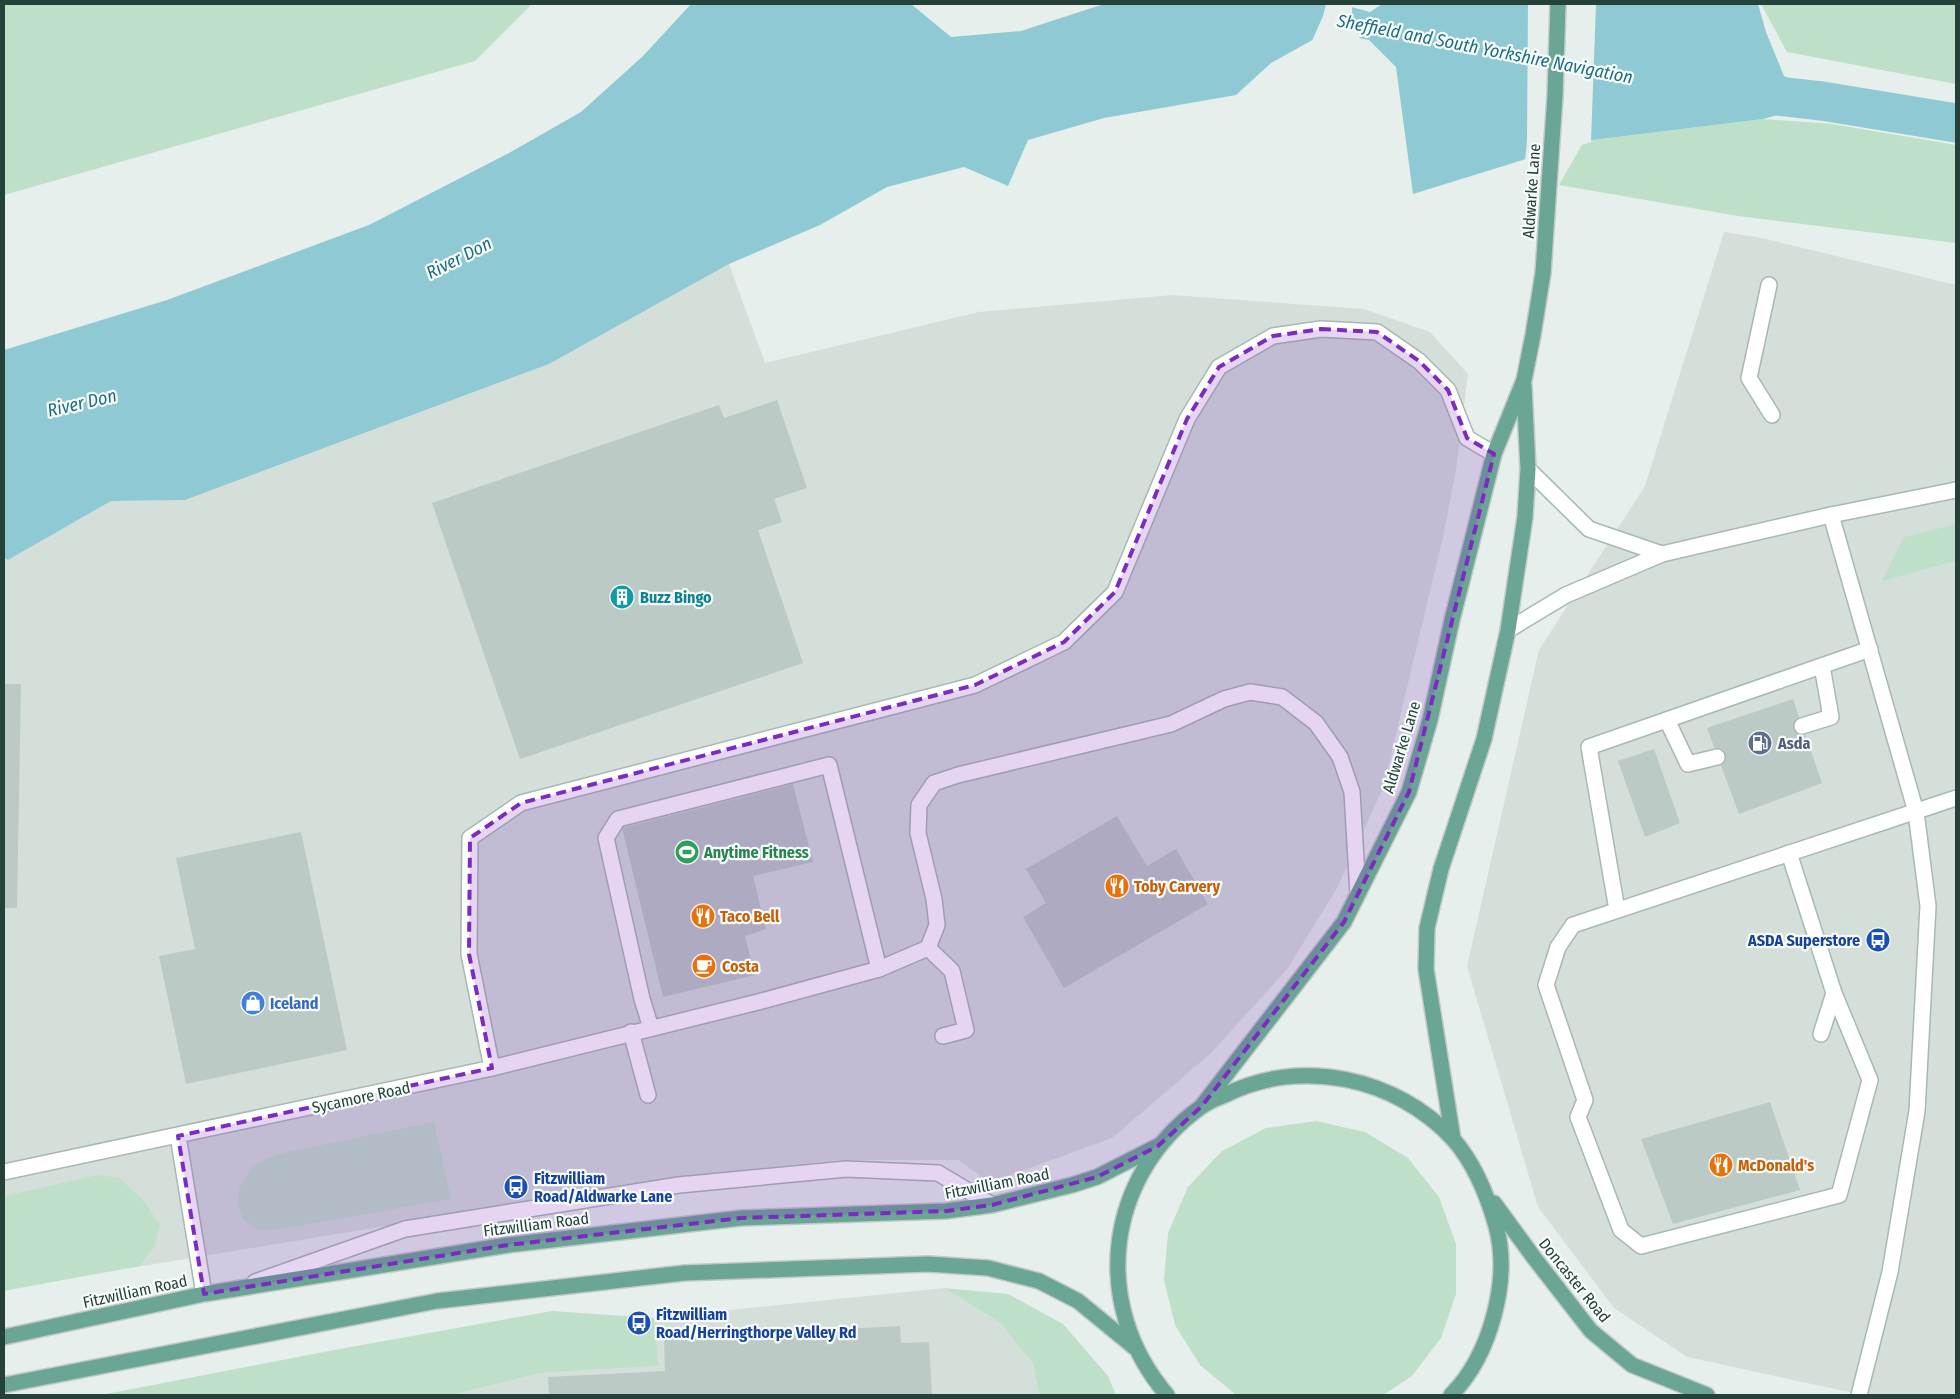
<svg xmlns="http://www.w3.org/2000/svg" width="1960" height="1399" viewBox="0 0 1960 1399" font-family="'Fira Sans Condensed',sans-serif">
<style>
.built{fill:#d4dfda}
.green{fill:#bfe0c8}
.water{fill:#8ec9d4}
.pier{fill:#e6efeb}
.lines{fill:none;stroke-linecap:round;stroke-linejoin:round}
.canal{stroke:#8ec9d4;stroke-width:39}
.building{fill:#bbcac4}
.lane-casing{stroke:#a8b8b2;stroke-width:18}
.street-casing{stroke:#a8b8b2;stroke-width:18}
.primary-casing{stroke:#c2cac8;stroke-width:18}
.lane{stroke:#fff;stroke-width:15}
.street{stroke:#fff;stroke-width:15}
.primary{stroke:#6aa596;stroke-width:15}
.marked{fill:#7b2cbf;fill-opacity:0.2;stroke:#7b2cbf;stroke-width:4;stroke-dasharray:10 6;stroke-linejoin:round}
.labels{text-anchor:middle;stroke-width:4.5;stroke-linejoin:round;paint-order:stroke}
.street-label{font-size:16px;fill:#24423a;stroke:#f7fbf9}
.culture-label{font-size:16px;font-weight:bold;fill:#0d838f;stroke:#f7fbf9;text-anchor:start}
.service-label{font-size:16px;font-weight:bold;fill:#4e5e75;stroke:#f7fbf9;text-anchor:start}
.leisure-label{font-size:16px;font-weight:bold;fill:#27864d;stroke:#f7fbf9;text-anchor:start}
.food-label{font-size:16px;font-weight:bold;fill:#c56008;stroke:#f7fbf9;text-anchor:start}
.transit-label{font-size:16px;font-weight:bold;fill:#164399;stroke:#f7fbf9;text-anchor:start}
.shop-label{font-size:16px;font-weight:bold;fill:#366cbe;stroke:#f7fbf9;text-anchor:start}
.water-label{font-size:18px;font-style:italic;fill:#1c6f80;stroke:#f7fbf9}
</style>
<rect width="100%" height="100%" fill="#e6efeb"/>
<g class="built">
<polygon points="1724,232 1762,238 1956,285 1956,1395 1863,1395 1687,1357 1614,1308 1538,1207 1467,966 1539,650 1645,486"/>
<polygon points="729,264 765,363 979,312 1172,295 1364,309 1430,332 1468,374 1456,470 1443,537 1383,788 1337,888 1288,968 1211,1053 1112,1138 989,1183 959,1160 836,1160 688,1176 4,1289 4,558 8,560 111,501 185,500 549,364"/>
<polygon points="944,1288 1000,1323 1033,1364 1039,1395 452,1395 541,1373 659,1366 654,1318"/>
</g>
<g class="green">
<polygon points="4,4 532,4 475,61 4,195"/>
<polygon points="1761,4 1956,4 1956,84 1787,52"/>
<polygon points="1763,119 1832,124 1956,145 1956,243 1738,216 1559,185 1584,141"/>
<polygon points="1956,524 1956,561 1882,581 1904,537"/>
<polygon points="1316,1121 1365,1132 1408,1158 1439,1197 1456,1244 1456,1294 1441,1338 1412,1376 1383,1395 1236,1395 1200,1365 1175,1325 1164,1280 1168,1233 1188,1187 1222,1151 1266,1128"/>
<polygon points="434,1122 451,1199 280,1229 258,1230 243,1219 237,1203 240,1186 253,1166 278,1154"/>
<polygon points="98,1175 119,1178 143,1200 160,1225 154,1248 139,1266 4,1291 4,1196"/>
<polygon points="944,1288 1008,1294 1063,1324 1108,1376 1116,1395 1039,1395 1033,1364 1000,1323"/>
<polygon points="552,1311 654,1318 659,1366 541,1373 452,1395 101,1395 334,1350"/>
</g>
<polygon class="water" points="691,4 911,4 951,37 1021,31 1104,4 1340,4 1370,12 1382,4 1758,4 1766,32 1784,76 1807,89 1803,108 1763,119 1584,141 1413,194 1396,67 1369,40 1327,32 1271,63 1236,95 1104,118 1028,140 1008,186 964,167 887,187 820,225 729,264 549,364 185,500 111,501 8,560 4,558 4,350 167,300 369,225 509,153 581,112 643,56"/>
<g class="pier">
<polygon points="1326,4 1352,5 1352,17 1361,41 1328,34 1311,43 1323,16"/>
<polygon points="1528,4 1596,4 1591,142 1525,162 1527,140"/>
</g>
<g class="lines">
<polyline class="canal" points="1751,93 1822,101 1956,123"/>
</g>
<g class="building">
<polygon points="777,400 807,488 774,499 782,522 758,530 803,663 520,759 432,503 719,405 724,418"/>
<polygon points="4,684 21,684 17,908 4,908"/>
<polygon points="1793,699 1822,783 1739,814 1707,728"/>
<polygon points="1654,749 1680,823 1645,837 1618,761"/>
<polygon points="793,784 813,862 753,876 766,929 745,936 755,975 663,997 622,828"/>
<polygon points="1117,816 1147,866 1176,849 1208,904 1064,988 1023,917 1046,903 1026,869"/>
<polygon points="301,832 347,1050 186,1084 159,956 195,949 176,858"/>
<polygon points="1770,1102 1800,1190 1673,1224 1641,1139"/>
<polygon points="900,1326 901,1343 929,1342 932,1395 549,1395 548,1377 665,1371 664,1339"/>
</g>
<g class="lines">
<defs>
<g id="lane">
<polyline points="1769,285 1749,378 1772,415"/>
<polyline points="1667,720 1688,764 1717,757"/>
<polyline points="1802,726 1831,717 1822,666"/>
<polyline points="1789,853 1834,993 1821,1034"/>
<polyline points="1617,910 1589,747 1870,649"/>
<polyline points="928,948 952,971 966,1030 943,1036"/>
<polyline points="1834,993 1870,1080 1839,1195 1641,1246 1621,1230 1578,1117 1585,1100 1546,985 1558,947 1573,925 1956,798"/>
<polyline points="651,1028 642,999 606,838 618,819 829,765 879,969"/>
<polyline points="631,1032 648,1095"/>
<polyline points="492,1068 758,1002 879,969 928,948 937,925 934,899 918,833 919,805 934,783 958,775 1171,724 1224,699 1250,692 1282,697 1316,723 1340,757 1352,792 1358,894"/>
<polyline points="255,1282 405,1229 679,1185 846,1169 938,1173 992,1205"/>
</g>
<g id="street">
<polyline points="1831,515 1916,812 1928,906 1917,1111 1890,1272 1859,1395"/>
<polyline points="1662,554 1831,515 1956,490"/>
<polyline points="1508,630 1566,595 1662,554 1589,529 1528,469"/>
<polyline points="178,1136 204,1294"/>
<polyline points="4,1172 492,1068 469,954 470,838 521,803 975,685 1064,642 1115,592 1187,419 1219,367 1273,336 1321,329 1377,332 1419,361 1448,390 1467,438 1494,454"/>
</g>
<g id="primary">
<polyline points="1202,1106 1344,922 1409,792 1430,720 1452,620 1494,454 1524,380 1533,335 1543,273 1555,96 1558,4"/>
<polyline points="1453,1139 1426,969 1427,928 1441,869 1484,739 1508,630 1525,517 1528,469 1524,386"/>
<polyline points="1494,1203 1535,1259 1591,1331 1632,1365 1707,1395"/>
<polyline points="4,1337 204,1294 508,1245 741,1218 946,1211 992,1205 1072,1185 1097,1177 1158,1146"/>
<polyline points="4,1385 437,1301 684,1273 928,1264 988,1268 1039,1281 1078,1301 1134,1347"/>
<path d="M1167 1395C1090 1305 1105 1176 1201 1107 1208 1102 1217 1098 1225 1095 1300 1057 1396 1077 1453 1139 1475 1164 1487 1194 1496 1226 1511 1280 1490 1356 1451 1395"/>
</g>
</defs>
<use href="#lane" class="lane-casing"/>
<use href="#street" class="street-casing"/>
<use href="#primary" class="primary-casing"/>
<use href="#lane" class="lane"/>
<use href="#street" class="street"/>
<use href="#primary" class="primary"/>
</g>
<path class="marked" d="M1321 329 1377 332 1419 361 1448 390 1467 438 1494 454 1409 792 1344 922 1202 1106 1158 1146 1097 1177 992 1205 946 1211 741 1218 508 1245 204 1294 178 1136 492 1068 469 954 470 838 521 803 975 685 1064 642 1115 592 1187 419 1219 367 1273 336Z"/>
<defs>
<symbol id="building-disc" viewBox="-11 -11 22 22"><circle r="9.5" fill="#0f9aa8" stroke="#f7fbf9"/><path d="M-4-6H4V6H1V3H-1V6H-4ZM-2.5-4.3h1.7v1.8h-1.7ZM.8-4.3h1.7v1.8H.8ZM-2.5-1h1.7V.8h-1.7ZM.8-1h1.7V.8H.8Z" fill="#fff"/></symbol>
<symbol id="fuel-disc" viewBox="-11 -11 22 22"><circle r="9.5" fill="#5c6f8a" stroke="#f7fbf9"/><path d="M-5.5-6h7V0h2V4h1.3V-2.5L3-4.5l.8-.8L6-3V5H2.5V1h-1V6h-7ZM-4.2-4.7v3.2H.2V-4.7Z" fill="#fff"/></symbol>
<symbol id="stadium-disc" viewBox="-11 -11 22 22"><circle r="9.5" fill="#2e9e5b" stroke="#f7fbf9"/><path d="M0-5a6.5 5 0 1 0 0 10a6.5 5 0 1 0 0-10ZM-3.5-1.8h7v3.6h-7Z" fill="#fff"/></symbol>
<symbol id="restaurant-disc" viewBox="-11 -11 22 22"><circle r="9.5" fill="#e8710a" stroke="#f7fbf9"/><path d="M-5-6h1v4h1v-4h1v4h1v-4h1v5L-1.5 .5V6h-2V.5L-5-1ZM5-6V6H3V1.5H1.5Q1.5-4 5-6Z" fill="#fff"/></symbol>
<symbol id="bus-disc" viewBox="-11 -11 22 22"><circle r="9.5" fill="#1a4fb4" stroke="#f7fbf9"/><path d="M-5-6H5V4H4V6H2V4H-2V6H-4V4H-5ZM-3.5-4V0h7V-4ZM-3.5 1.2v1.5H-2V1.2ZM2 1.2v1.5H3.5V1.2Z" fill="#fff"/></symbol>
<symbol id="cafe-disc" viewBox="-11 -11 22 22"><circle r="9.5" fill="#e8710a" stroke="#f7fbf9"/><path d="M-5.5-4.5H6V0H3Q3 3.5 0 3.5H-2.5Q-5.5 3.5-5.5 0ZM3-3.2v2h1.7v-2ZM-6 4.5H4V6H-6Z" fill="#fff"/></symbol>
<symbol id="shop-disc" viewBox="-11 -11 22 22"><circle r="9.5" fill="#3f7fe0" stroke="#f7fbf9"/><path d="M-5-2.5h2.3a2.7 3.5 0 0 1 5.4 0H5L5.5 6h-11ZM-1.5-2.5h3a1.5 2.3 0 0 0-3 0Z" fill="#fff"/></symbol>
</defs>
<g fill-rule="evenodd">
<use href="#building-disc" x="608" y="583" width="28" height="28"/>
<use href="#fuel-disc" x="1746" y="729" width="28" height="28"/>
<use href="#stadium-disc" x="673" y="838" width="28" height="28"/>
<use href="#restaurant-disc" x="1103" y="872" width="28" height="28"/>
<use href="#restaurant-disc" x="689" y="902" width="28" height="28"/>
<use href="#bus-disc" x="1864" y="926" width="28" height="28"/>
<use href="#cafe-disc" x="690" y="952" width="28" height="28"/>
<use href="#shop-disc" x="239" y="989" width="28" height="28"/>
<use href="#restaurant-disc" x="1707" y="1151" width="28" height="28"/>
<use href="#bus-disc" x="502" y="1173" width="28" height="28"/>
<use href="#bus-disc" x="625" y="1309" width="28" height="28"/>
</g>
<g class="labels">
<g class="street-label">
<text transform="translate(1531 191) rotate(-86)" y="6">Aldwarke Lane</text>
<text transform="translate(1401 747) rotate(-73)" y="6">Aldwarke Lane</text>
<text transform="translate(361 1097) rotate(-12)" y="6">Sycamore Road</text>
<text transform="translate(997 1183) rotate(-11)" y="6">Fitzwilliam Road</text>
<text transform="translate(536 1224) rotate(-7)" y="6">Fitzwilliam Road</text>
<text transform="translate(1575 1280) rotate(51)" y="6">Doncaster Road</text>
<text transform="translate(135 1291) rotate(-12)" y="6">Fitzwilliam Road</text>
</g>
<g class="culture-label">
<text x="640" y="603">Buzz Bingo</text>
</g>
<g class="service-label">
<text x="1778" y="749">Asda</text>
</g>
<g class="leisure-label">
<text x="704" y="858">Anytime Fitness</text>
</g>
<g class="food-label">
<text x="1134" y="892">Toby Carvery</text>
<text x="720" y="922">Taco Bell</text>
<text x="722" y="972">Costa</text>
<text x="1738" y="1171">McDonald's</text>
</g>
<g class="transit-label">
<text x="1860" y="946" text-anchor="end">ASDA Superstore</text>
<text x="534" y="1184">Fitzwilliam<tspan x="534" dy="18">Road/Aldwarke Lane</tspan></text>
<text x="656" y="1320">Fitzwilliam<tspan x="656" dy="18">Road/Herringthorpe Valley Rd</tspan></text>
</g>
<g class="shop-label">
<text x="270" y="1009">Iceland</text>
</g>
<g class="water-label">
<text transform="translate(1485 49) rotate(11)" y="6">Sheffield and South Yorkshire Navigation</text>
<text transform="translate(459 258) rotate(-27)" y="6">River Don</text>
<text transform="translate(82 403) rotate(-13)" y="6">River Don</text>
</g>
</g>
<rect width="1960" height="1399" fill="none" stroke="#24423a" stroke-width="10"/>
</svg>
